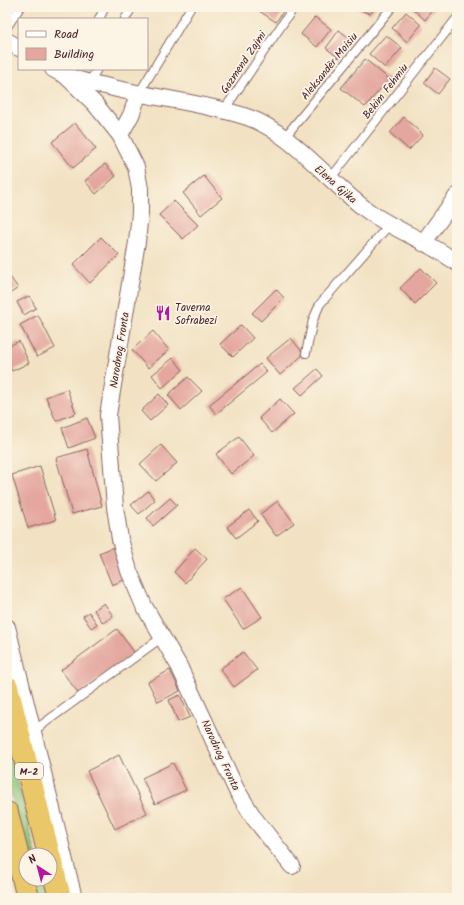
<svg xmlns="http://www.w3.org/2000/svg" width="464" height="905" viewBox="0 0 464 905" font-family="Kalam,sans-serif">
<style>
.green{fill:#88c57a;stroke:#697252}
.building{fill:#e4a69e}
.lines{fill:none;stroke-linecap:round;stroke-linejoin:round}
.service-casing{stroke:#856360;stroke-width:10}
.minor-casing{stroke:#856360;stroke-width:18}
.trunk-casing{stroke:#856360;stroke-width:24}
.service{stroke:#fff;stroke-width:8}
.minor{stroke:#fff;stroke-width:16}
.trunk{stroke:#eac769;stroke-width:22}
.labels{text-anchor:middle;stroke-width:3.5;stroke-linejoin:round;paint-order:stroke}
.shield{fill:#fcf5e5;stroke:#7f5f63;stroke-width:1}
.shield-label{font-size:10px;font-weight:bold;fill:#4a1f2b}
.street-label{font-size:11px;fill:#4a1f2b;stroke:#fcf5e5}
.poi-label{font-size:11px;fill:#4a1f2b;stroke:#fcf5e5;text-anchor:start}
</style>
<rect width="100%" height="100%" fill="#fcf5e5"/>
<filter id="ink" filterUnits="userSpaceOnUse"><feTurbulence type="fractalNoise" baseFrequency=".025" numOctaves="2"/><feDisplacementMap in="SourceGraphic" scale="8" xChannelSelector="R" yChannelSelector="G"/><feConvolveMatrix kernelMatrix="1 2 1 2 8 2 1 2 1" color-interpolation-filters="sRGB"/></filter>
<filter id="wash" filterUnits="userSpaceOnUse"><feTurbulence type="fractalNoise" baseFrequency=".012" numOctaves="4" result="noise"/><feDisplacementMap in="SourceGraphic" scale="16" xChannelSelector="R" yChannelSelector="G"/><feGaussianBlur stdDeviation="0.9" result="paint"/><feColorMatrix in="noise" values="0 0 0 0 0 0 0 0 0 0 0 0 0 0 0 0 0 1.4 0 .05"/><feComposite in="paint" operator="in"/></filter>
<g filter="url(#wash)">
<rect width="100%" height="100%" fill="#f2e2c3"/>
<g class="green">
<polygon points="7,739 36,855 26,855 24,847 7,777"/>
<polygon points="32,879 42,879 47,898 37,898"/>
</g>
<g id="blocks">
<g class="building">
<polygon points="253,7 286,7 276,22"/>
<polygon points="357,7 376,7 370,14 356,8"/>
<polygon points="411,7 436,7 425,20"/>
<polygon points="406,12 421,25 407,42 392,28"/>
<polygon points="315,17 331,29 317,47 301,34"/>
<polygon points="339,30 352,40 339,58 326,48"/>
<polygon points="386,35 402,48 385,68 369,54"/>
<polygon points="365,59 389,79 365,107 341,88"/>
<polygon points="435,68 450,79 438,94 424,83"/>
<polygon points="404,117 423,135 409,150 390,133"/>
<polygon points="75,123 96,149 73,168 52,142"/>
<polygon points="105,164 116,176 96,194 85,181"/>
<polygon points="204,176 222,198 201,215 183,193"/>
<polygon points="174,201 198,225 183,239 159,215"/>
<polygon points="101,237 119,255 90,283 73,265"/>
<polygon points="421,268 436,283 415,304 400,288"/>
<polygon points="10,277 18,288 7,296 7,279"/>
<polygon points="276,289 284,298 261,321 252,313"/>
<polygon points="29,296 36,308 24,315 17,302"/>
<polygon points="38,315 55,348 37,357 20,325"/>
<polygon points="241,325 253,338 233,357 220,344"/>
<polygon points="153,331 169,350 148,368 132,350"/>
<polygon points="291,338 304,354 280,375 266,358"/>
<polygon points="19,341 29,363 12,371 7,361 7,347"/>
<polygon points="173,358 183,370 162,388 152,375"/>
<polygon points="260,364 267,372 216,414 209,405"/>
<polygon points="317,369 323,376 302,395 295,388"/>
<polygon points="188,377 202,391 181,410 168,395"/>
<polygon points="67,389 76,413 56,421 46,397"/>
<polygon points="159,394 168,405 150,421 141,411"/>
<polygon points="280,399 294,414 272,433 259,418"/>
<polygon points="87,418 95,438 69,448 62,428"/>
<polygon points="239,437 254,456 231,474 216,454"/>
<polygon points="161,445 177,463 156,481 140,464"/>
<polygon points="87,449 102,506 72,514 56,458"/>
<polygon points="40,466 56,520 28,528 12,475"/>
<polygon points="148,491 155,500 139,514 131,505"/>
<polygon points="170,498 177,505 153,526 147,518"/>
<polygon points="278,501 294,523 276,536 260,514"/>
<polygon points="249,510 258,521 236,538 227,527"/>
<polygon points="114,547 126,579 112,585 99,553"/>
<polygon points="195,548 207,559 185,583 174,572"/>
<polygon points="242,587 262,617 243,629 223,599"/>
<polygon points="104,603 113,616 103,623 94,610"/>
<polygon points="89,612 97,624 91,628 83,616"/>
<polygon points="117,629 134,652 79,694 61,670"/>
<polygon points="243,652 257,670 234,687 220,669"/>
<polygon points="170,670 180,691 158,702 148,682"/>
<polygon points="180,695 190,717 178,722 169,700"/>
<polygon points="119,755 147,813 115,829 87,771"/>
<polygon points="173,763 186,790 155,804 142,778"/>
</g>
</g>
</g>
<g filter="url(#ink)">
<use href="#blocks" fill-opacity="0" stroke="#856360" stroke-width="1"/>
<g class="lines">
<defs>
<g id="service">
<polyline points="99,19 105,7"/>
<polyline points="125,19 132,7"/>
<polyline points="7,27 20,7"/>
<polyline points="89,83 97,69"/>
<polyline points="138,95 191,7"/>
<polyline points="224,110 294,7"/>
<polyline points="284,138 392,7"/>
<polyline points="330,179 457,18"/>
<polyline points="306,353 313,320 320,304 389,225"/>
<polyline points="32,732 161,638"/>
</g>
<g id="minor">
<polyline points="7,41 19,48"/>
<path d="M53 69C70 79 86 82 105 86 151 98 201 102 247 117 292 132 330 184 368 211 396 231 430 242 457 263"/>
<polyline points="67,77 95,104 120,135 136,167 140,189 140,213 137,242 108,415 115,507 120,539 129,571 144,606 179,666 236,789 254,818 292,866"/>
<polyline points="120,135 131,115 138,95"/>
<polyline points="423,243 457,196"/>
<polyline points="7,627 74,898"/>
</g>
<g id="trunk">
<polyline points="7,687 49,855"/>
<polyline points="7,813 28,898"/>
<polyline points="50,858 60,898"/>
</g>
</defs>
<use href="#service" class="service-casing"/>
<use href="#minor" class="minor-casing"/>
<use href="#trunk" class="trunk-casing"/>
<use href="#service" class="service"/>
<use href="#minor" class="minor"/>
<use href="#trunk" class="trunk"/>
</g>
</g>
<defs>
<symbol id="restaurant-bare" viewBox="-9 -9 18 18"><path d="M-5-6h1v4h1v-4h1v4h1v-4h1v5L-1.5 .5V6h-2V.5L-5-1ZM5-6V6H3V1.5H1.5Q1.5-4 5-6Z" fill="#b5179e" stroke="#fcf5e5" stroke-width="2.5" paint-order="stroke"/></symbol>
</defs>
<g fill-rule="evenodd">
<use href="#restaurant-bare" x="152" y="302" width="22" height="22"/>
</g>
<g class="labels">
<rect class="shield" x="15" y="763" width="28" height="16" rx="3"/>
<g class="shield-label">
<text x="29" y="775">M-2</text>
</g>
<g class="street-label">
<text transform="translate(243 62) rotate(-56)" y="4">Gazmend Zajmi</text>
<text transform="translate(329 66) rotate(-51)" y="4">Aleksandër Moisiu</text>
<text transform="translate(385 91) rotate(-52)" y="4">Bekim Fehmiu</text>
<text transform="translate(336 184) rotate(41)" y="4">Elena Gjika</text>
<text transform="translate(119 350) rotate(-81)" y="4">Narodnog Fronta</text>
<text transform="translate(221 755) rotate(65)" y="4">Narodnog Fronta</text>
</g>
<g class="poi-label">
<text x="175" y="311">Taverna<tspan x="175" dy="13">Sofrabezi</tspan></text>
</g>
</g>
<rect width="464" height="905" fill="none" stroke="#fcf5e5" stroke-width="24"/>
<rect x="18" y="18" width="130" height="52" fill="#fcf5e5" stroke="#b59f9b"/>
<rect x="26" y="31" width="20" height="6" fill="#ffffff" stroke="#b59f9b"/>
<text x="54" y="38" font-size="12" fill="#4a1f2b">Road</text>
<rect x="26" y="48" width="20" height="12" fill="#e4a69e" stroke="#b59f9b"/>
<text x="54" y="58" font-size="12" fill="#4a1f2b">Building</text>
<g transform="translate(38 867) rotate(324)"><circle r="19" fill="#fcf5e5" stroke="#b59f9b"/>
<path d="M0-3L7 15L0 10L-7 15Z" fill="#b5179e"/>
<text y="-6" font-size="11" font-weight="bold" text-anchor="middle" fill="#4a1f2b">N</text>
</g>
</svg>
